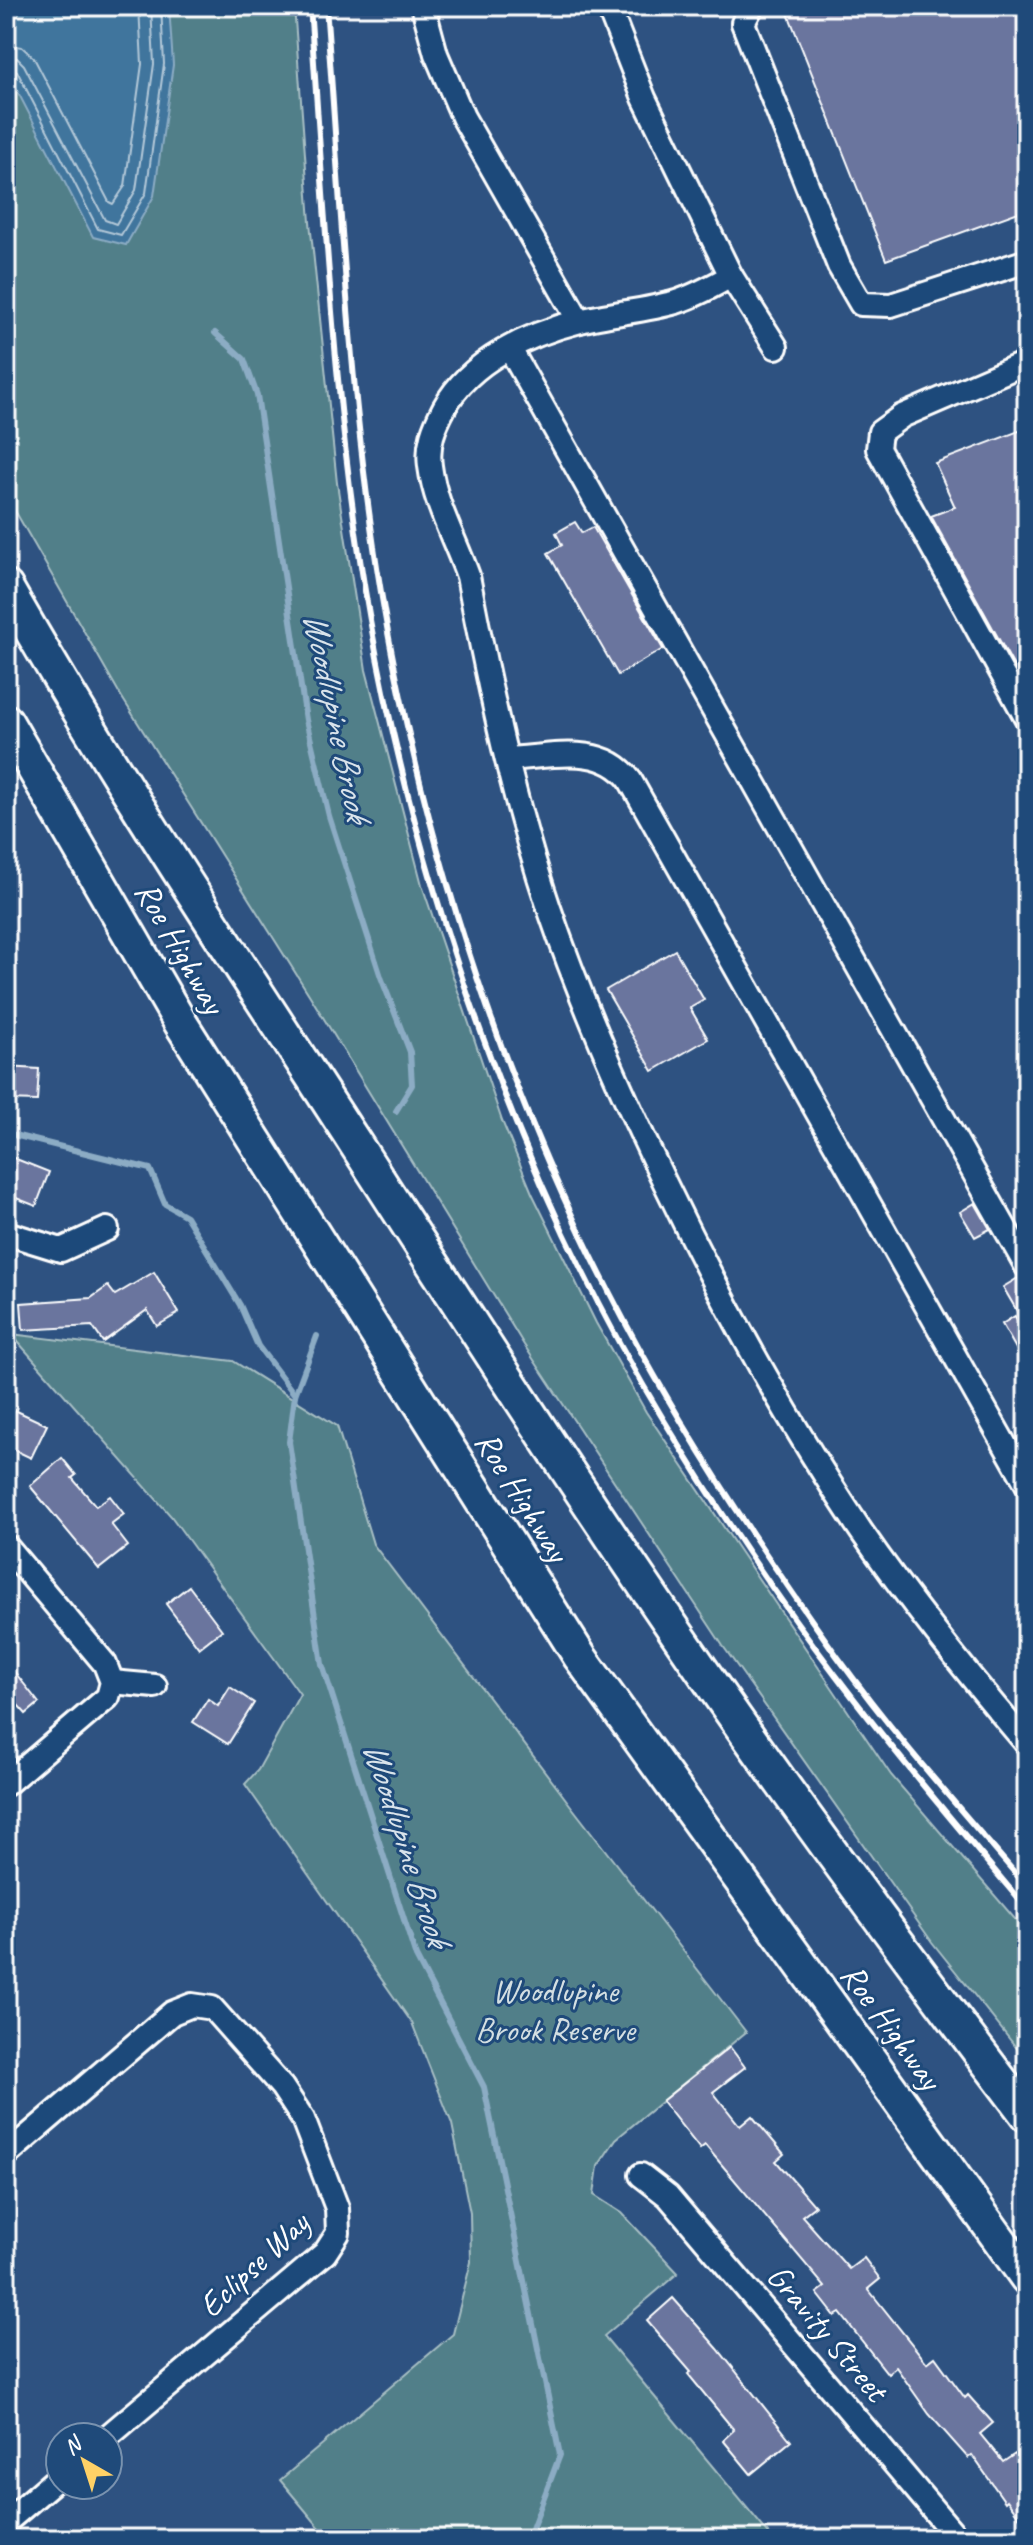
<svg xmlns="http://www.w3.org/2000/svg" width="1033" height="2545" viewBox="0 0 1033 2545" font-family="Caveat,sans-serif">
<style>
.green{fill:#517f89;stroke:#a8bfc4;stroke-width:2}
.water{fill:#40759d;stroke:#8cacc4;stroke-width:2}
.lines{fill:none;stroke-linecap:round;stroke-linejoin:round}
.shore{stroke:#b3c8d8;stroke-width:2}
.stream{stroke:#8cacc4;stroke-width:6}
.building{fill:#6a749e;stroke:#fff;stroke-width:2}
.minor-casing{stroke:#fff;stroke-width:28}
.highway-casing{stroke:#fff;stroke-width:38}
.minor{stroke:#1f4a7a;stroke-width:22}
.highway{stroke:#1f4a7a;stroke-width:32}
.rail{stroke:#fff;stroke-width:6}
.labels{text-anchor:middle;stroke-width:6;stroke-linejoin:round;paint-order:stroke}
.street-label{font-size:34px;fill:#fff;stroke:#1f4a7a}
.park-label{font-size:34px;fill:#d4dfe2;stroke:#1f4a7a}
.water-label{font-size:36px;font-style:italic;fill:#d9e3eb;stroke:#1f4a7a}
</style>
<rect width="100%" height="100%" fill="#2e5281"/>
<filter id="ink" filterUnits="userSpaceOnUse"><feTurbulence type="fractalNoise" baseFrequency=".0125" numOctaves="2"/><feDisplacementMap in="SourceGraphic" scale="16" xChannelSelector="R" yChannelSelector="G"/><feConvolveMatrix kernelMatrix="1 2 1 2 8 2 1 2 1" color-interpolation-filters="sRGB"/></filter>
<g filter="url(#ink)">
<g class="green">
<polygon points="6,6 294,6 310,222 337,483 366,670 422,885 502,1121 532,1193 596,1323 646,1412 891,1775 1027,1933 1027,2061 932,1942 723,1646 524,1345 310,996 121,696 6,495"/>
<polygon points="11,1334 233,1361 337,1426 373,1544 571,1806 746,2032 616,2139 598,2166 594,2195 622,2213 678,2273 604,2336 773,2539 329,2539 280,2480 453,2334 471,2262 470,2213 452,2124 412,2023 245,1784 258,1770 300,1694 171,1516"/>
</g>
<polygon class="water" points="6,6 169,6 173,65 154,196 126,245 93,237 9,75"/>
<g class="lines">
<g class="shore">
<polyline points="6,44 22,47 34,58 109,202 113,204 125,186 142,64 139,6"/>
<polyline points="6,56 17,58 24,65 105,220 116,224 136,190 154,64 151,6"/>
<polyline points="6,66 17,71 98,229 121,235 146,193 164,64 161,6"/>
</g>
<g class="stream">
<polyline points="215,333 244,359 257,395 306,720 329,816 381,977 410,1052 412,1085 396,1111"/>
<polyline points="6,1133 150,1169 165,1204 186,1216 240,1305 258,1346 295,1395"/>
<polyline points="317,1336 295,1395 289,1442 322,1664 416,1957 484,2087 560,2455 528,2539"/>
</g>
</g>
<g class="building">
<polygon points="785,6 1027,6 1027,209 886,260"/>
<polygon points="1027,428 1027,690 931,516 955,507 935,463"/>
<polygon points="575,522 582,533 593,527 663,649 618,675 548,553 562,545 556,533"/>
<polygon points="675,950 704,1000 690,1008 708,1039 653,1071 606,990"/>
<polygon points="6,1067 39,1069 37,1101 6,1100"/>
<polygon points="6,1155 49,1172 36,1206 6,1194"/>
<polygon points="975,1203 990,1229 975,1237 960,1212"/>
<polygon points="154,1272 179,1313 157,1326 147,1310 103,1342 92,1326 23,1330 21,1303 91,1298 108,1286 115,1295"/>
<polygon points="1018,1278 1027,1291 1027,1328 1003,1287"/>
<polygon points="1015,1316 1027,1337 1027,1368 1002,1324"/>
<polygon points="6,1406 47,1425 31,1458 6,1446"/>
<polygon points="62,1458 76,1475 72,1478 96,1506 110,1496 124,1514 111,1524 128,1546 99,1569 30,1486"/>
<polygon points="189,1586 222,1630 199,1648 166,1604"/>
<polygon points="6,1661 39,1703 26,1714 18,1705 6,1714"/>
<polygon points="230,1687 254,1703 228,1744 193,1722 208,1699 218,1706"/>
<polygon points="730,2047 745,2067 713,2092 740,2126 752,2116 784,2154 776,2161 815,2206 802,2216 849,2269 864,2258 880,2279 868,2289 927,2363 935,2357 965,2398 968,2395 993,2423 980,2434 1003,2462 1015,2454 1027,2471 1027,2527 1007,2500 1005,2502 972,2455 968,2458 929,2414 896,2367 888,2374 840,2313 835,2316 817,2293 825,2287 705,2145 700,2149 662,2101"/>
<polygon points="673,2298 718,2349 791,2441 751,2474 723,2440 734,2430 688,2374 691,2372 647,2321"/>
</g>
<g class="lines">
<defs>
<g id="minor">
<polyline points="423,6 436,54 463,117 579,321"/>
<path d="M608 6 644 98 731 276C713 286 695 296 676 302 645 311 611 313 580 321 529 334 470 360 444 408 434 427 427 444 430 466 435 505 455 539 468 576 489 687 513 801 549 908 581 1002 621 1092 664 1181 722 1302 786 1419 861 1531 912 1605 969 1676 1027 1744"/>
<polyline points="752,6 743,23 839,266 861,304 891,305 1027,261"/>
<polyline points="731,276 776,347"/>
<polyline points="510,349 1027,1267"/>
<polyline points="1027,362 902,416 880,432 878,449 1027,719"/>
<path d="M508 759C550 757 602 742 630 780L1027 1484"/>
<polyline points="6,1233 61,1250 107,1229"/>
<polyline points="6,1546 105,1664 112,1682 108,1697 6,1784"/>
<polyline points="112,1682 155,1686"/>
<polyline points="6,2155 172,2013 192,2005 212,2008 282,2087 303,2119 337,2208 338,2233 325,2253 107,2437"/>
<polyline points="641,2175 668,2196 958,2539"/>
<polyline points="6,2522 60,2476"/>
</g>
<g id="highway">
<path d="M6 587C114 777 236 959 355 1143 458 1303 561 1464 669 1622 783 1790 904 1953 1027 2115"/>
<polyline points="6,721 180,1022 580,1657 1027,2278"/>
</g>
</defs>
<use href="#minor" class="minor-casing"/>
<use href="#highway" class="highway-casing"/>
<use href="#minor" class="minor"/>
<use href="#highway" class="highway"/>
<g class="rail">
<path d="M310 6C325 211 334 418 370 620 419 892 521 1186 665 1422 717 1508 774 1594 835 1674 896 1755 962 1832 1027 1909"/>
<path d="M326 6C343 229 351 453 396 674 441 899 518 1121 626 1324 688 1440 760 1549 837 1656 895 1737 962 1811 1027 1887"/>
</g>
</g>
</g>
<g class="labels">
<g class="street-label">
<text transform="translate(181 947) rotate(60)" y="12">Roe Highway</text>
<text transform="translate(523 1496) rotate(58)" y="12">Roe Highway</text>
<text transform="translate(892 2026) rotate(54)" y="12">Roe Highway</text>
<text transform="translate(253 2264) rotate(-43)" y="12">Eclipse Way</text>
<text transform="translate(828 2332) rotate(50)" y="12">Gravity Street</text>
</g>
<g class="park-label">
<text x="555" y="2002">Woodlupine<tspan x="555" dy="39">Brook Reserve</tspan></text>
</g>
<g class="water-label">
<text transform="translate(338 716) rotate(78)" y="13">Woodlupine Brook</text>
<text transform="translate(408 1843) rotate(72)" y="13">Woodlupine Brook</text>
</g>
</g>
<rect width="1033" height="2545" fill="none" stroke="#1f4a7a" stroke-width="32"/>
<rect x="16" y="16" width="1001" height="2513" fill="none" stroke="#fff" stroke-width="3" filter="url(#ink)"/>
<g transform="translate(84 2461) rotate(321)"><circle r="38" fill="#1f4a7a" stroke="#7992af" stroke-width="2"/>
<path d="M0-6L14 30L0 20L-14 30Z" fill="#ffd166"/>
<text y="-12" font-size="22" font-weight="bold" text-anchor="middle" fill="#ffffff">N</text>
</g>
</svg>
